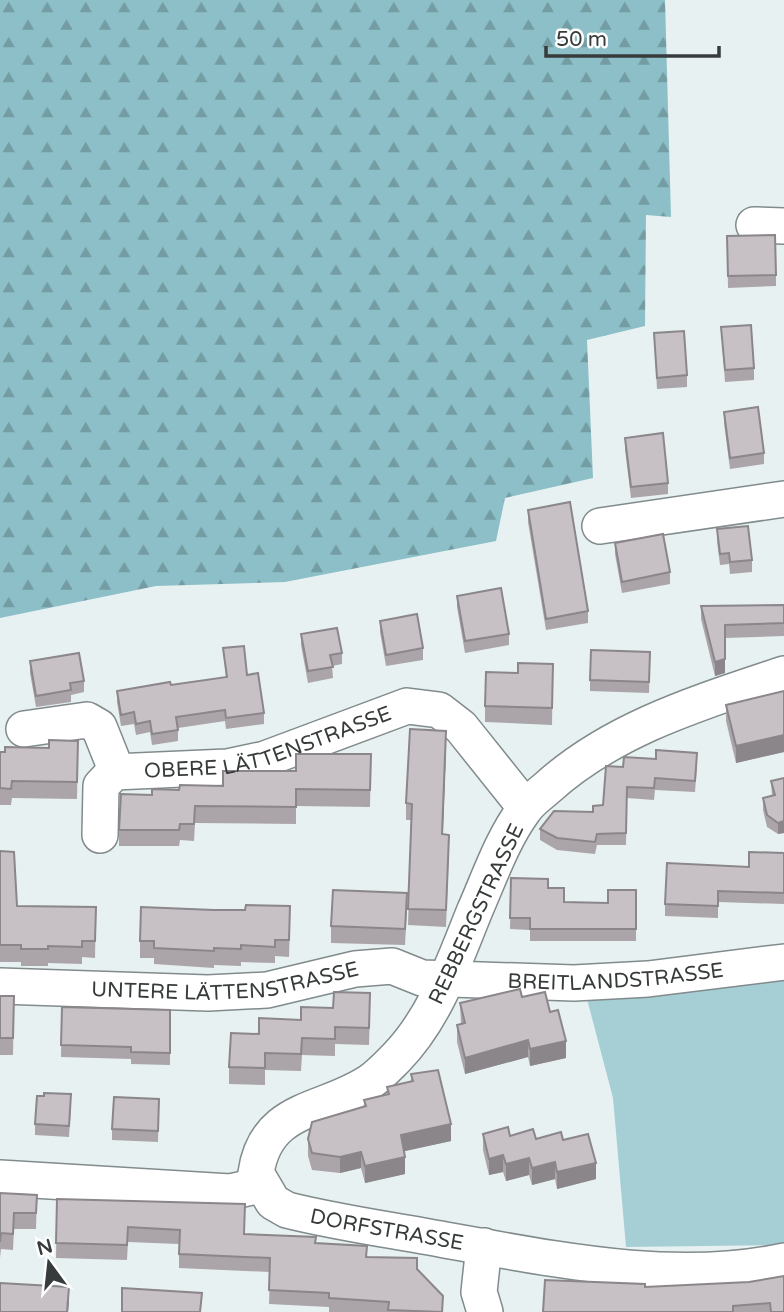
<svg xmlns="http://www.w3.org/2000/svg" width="784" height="1312" viewBox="0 0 784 1312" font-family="'Varela Round',sans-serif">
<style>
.green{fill:#a6cfd5}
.forest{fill:url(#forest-firs)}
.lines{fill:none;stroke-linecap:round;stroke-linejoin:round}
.minor-casing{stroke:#828b8c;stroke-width:38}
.minor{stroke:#fff;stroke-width:35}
.wall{fill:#aba5a9}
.shaded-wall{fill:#8b868a}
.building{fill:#c7c0c5;stroke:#8b868a;stroke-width:2}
.labels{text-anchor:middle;stroke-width:7;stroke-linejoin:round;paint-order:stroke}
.street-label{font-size:21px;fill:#373b3b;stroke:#fff}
</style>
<defs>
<pattern id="forest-firs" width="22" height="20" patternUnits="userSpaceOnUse" patternTransform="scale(1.75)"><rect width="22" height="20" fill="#8cbfc7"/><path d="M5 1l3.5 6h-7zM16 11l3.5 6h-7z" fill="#739ca3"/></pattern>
</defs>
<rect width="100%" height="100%" fill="#e7f1f2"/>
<polygon class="green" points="784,977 784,1245 626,1247 613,1098 587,999"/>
<polygon class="forest" points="0,0 665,0 671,217 646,215 645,326 587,340 593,478 505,498 496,541 285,582 156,586 0,618"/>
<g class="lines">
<defs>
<g id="minor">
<polyline points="754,225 784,226"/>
<polyline points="600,526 784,499"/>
<path id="s1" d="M784 674C701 702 613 728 547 788 539 795 530 801 524 810 502 840 490 876 475 910 454 961 436 1017 396 1058 388 1066 378 1077 368 1083 322 1113 266 1106 256 1173L273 1202 287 1210C339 1223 392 1230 445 1240 554 1259 674 1285 784 1261"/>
<polyline points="24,729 87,720 99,727 113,762 114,772"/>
<path id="s2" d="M100 835 101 786 114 772 227 767 265 759 407 706 439 710 461 727 525 807"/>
<path id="s3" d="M0 986 208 993 267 990 355 969 392 966 422 978 574 983 648 979 784 962"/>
<polyline points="0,1178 230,1192 261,1185"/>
<polyline points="484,1246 479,1292 485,1312"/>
</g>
</defs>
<use href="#minor" class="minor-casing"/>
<use href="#minor" class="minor"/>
</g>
<g class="wall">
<polygon points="727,236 776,275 776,286 728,288"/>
<polygon points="721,327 754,368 754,380 725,382"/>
<polygon points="654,333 687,375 687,387 657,389"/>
<polygon points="724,412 764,453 764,464 730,469 724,423"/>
<polygon points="625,438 668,483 668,494 631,498 625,449"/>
<polygon points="528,510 588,611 588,623 546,630 528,522"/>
<polygon points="717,529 752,560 752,572 730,574 729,564 720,565 717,541"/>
<polygon points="615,543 670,572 670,584 622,593 615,554"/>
<polygon points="457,596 509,634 509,645 465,653 457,607"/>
<polygon points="784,605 784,636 725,638 725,673 715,676 701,619 701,606"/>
<polygon points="380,621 423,648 423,660 386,666 380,632"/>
<polygon points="301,634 342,653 342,664 332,666 333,678 308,683 301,645"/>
<polygon points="223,648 247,675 264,713 264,724 226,729 225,721 178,728 178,741 152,745 150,732 136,735 134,724 121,726 117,702 117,691 171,685 226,678"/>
<polygon points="650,652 649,693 590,691 590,680"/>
<polygon points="30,661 84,681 84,692 71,695 71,702 36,707 30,673"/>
<polygon points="553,664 552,725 485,722 485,706"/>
<polygon points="784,691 784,752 736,763 726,721 726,705"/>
<polygon points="78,741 77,799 12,798 11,805 0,805 0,752 49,748"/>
<polygon points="446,748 443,834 449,851 446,927 408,925 411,820 406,820 406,803"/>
<polygon points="371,754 370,807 296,806 296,824 195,823 194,841 180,840 179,846 119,846 119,830 152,795 223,786"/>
<polygon points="697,764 695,792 655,790 654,800 627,798 626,845 597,845 595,854 557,850 540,840 540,829 593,812 603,805 623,767"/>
<polygon points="784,778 784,833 778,834 767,827 763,810 763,798 772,796 771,781"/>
<polygon points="0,851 17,906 96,907 95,958 82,957 82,964 48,963 48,966 21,966 21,962 0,962"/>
<polygon points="784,853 784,904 718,902 718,918 665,916 665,904 749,867"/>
<polygon points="511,878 548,888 564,902 608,903 636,890 636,941 530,941 530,930 510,929"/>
<polygon points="407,910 405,945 331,943 331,926"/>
<polygon points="290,923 289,957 275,956 275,963 241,962 241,966 214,965 214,968 154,964 154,958 140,958 140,941"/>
<polygon points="0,996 14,996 13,1055 0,1055"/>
<polygon points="522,997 550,1012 566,1058 530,1066 528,1057 465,1074 457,1042 457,1025 461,1024 460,1003"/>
<polygon points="62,1007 170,1010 170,1065 131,1064 131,1059 61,1057"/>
<polygon points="370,1010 369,1045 335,1044 335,1056 302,1055 301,1071 265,1070 265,1085 229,1084 229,1067 259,1034 301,1020"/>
<polygon points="411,1074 451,1141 404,1151 405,1174 365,1183 361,1168 340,1173 312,1170 308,1156 308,1139 364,1107 364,1100 387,1094 387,1087 411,1082"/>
<polygon points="44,1096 71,1106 69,1137 35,1135 35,1124"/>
<polygon points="159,1099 158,1142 112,1140 112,1129"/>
<polygon points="483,1134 536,1139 563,1140 596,1179 557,1189 555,1179 532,1185 529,1175 506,1181 503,1172 489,1175 483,1150"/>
<polygon points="0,1193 37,1195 36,1229 14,1229 13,1250 1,1249 0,1258"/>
<polygon points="57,1199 245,1234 316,1243 417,1269 443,1296 443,1312 329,1312 329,1307 269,1304 270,1272 179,1268 179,1244 128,1242 127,1260 56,1258"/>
<polygon points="749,1282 784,1312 543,1312 645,1287"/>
</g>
<g class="shaded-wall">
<polygon points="725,659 725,673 715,676 715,662"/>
<polygon points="446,731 446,748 442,851 442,834"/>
<polygon points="784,735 784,752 736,763 736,746"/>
<polygon points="784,821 784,833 778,834 778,823"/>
<polygon points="528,1040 528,1057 465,1074 465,1058"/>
<polygon points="566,1041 566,1058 530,1066 530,1049"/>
<polygon points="451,1124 451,1141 401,1152 401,1135"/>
<polygon points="361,1152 361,1168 340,1173 340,1157"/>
<polygon points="503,1155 503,1172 489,1175 489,1159"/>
<polygon points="405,1157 405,1174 365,1183 365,1166"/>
<polygon points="529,1158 529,1175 506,1181 506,1164"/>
<polygon points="555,1162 555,1179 532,1185 532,1168"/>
<polygon points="596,1163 596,1179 557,1189 557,1172"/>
<polygon points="69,1287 69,1303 68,1312 67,1312"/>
</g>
<g class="building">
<polygon points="775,235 776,275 728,276 727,236"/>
<polygon points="751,325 754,368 725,370 721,327"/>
<polygon points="684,331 687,375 657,378 654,333"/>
<polygon points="758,407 764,453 730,458 724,412"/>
<polygon points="663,433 668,483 631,487 625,438"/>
<polygon points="570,502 588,611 546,619 528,510"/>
<polygon points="748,526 752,560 730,562 729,553 720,554 717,529"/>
<polygon points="663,534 670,572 622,582 615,543"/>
<polygon points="501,588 509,634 465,641 457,596"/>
<polygon points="784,605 784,623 725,625 725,659 715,662 701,606"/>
<polygon points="417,614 423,648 386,655 380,621"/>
<polygon points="337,628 342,653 330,655 333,667 308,671 301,634"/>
<polygon points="244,646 247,675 258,673 264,713 226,718 225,710 176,717 178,730 152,734 150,721 136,724 134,712 121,715 117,691 170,682 171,685 227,677 223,648"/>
<polygon points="591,650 650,652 649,682 590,680"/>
<polygon points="79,653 84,681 70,683 71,690 36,696 30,661"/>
<polygon points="518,663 553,664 552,708 485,706 486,672 518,673"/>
<polygon points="784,691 784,735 736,746 726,705"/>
<polygon points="410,729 446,731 442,834 449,835 446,910 408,909 412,804 406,803"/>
<polygon points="49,740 78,741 77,782 12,781 11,789 0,788 0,752 5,752 5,747 49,748"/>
<polygon points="656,750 697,753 695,781 655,778 654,788 627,787 626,833 597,834 595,842 557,838 540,829 554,811 593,812 593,806 603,805 606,766 623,767 624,757 656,759"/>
<polygon points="296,754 371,754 370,790 296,789 296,807 195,806 194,824 180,824 179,830 119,830 121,794 152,795 152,789 179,790 180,785 223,786 223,771 296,771"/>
<polygon points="784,778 784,821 778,823 767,815 763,798 775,795 771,781"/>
<polygon points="0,851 14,852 17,906 96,907 95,941 82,941 82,947 48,946 48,949 21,949 21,945 0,945"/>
<polygon points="749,852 784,853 784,893 718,891 718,906 665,904 667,863 749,867"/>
<polygon points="511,878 548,879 548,888 564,888 564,902 608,903 608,890 636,890 636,929 530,929 530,918 510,918"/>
<polygon points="333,890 407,893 405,929 331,926"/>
<polygon points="246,905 290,906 289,940 275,940 275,947 241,945 241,949 214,948 214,951 154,948 154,941 140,941 141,907 214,910 245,910"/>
<polygon points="520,989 522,997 545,992 550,1012 558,1010 566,1041 530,1049 528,1040 465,1058 457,1025 465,1023 460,1003"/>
<polygon points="334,992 370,993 369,1028 335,1027 335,1039 302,1038 301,1054 265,1053 265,1068 229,1067 231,1033 259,1034 259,1018 301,1020 301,1007 333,1008"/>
<polygon points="0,996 14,996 13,1038 0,1038"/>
<polygon points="62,1007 170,1010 170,1053 131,1052 131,1047 61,1045"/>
<polygon points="438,1070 451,1124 401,1135 405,1157 365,1166 361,1152 340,1157 312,1153 308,1139 312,1122 366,1106 364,1100 389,1094 387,1087 413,1081 411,1074"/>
<polygon points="44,1093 71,1094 69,1126 35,1124 37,1096 44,1096"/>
<polygon points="114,1097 159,1099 158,1131 112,1129"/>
<polygon points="508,1127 510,1136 533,1129 536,1139 561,1132 563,1140 588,1134 596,1163 557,1172 555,1162 532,1168 529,1158 506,1164 503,1155 489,1159 483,1134"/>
<polygon points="0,1193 37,1195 36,1213 14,1213 13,1234 1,1233 0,1242"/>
<polygon points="57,1199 245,1204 244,1234 316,1237 315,1243 367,1246 366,1257 417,1258 417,1269 443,1296 442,1312 388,1310 389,1302 329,1298 329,1293 269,1290 270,1258 179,1254 180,1230 128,1227 127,1245 56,1243"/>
<polygon points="784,1276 784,1312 771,1312 770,1303 733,1306 733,1312 543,1312 545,1280 645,1284 645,1287 749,1282"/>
<polygon points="0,1283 69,1287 67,1312 0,1312"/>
<polygon points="122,1288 202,1293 200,1312 122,1312"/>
</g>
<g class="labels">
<g class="street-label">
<text dy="7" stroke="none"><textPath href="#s2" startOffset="226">OBERE LÄTTENSTRASSE</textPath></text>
<text transform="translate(476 914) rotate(-65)" y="7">REBBERGSTRASSE</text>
<text dy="7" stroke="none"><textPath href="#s3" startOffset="621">BREITLANDSTRASSE</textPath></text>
<text dy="7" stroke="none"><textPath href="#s3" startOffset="226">UNTERE LÄTTENSTRASSE</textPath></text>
<text dy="7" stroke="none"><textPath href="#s1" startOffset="919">DORFSTRASSE</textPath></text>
</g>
</g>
<g transform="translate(49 1263) rotate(345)" stroke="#ffffff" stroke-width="5" paint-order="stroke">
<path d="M0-5L12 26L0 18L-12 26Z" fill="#373b3b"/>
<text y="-10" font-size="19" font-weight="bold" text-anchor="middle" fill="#373b3b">N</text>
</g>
<path d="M546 46v10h173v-10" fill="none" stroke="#373b3b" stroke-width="3.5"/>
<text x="556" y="46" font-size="21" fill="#373b3b" stroke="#ffffff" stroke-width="5" paint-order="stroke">50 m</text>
</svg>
